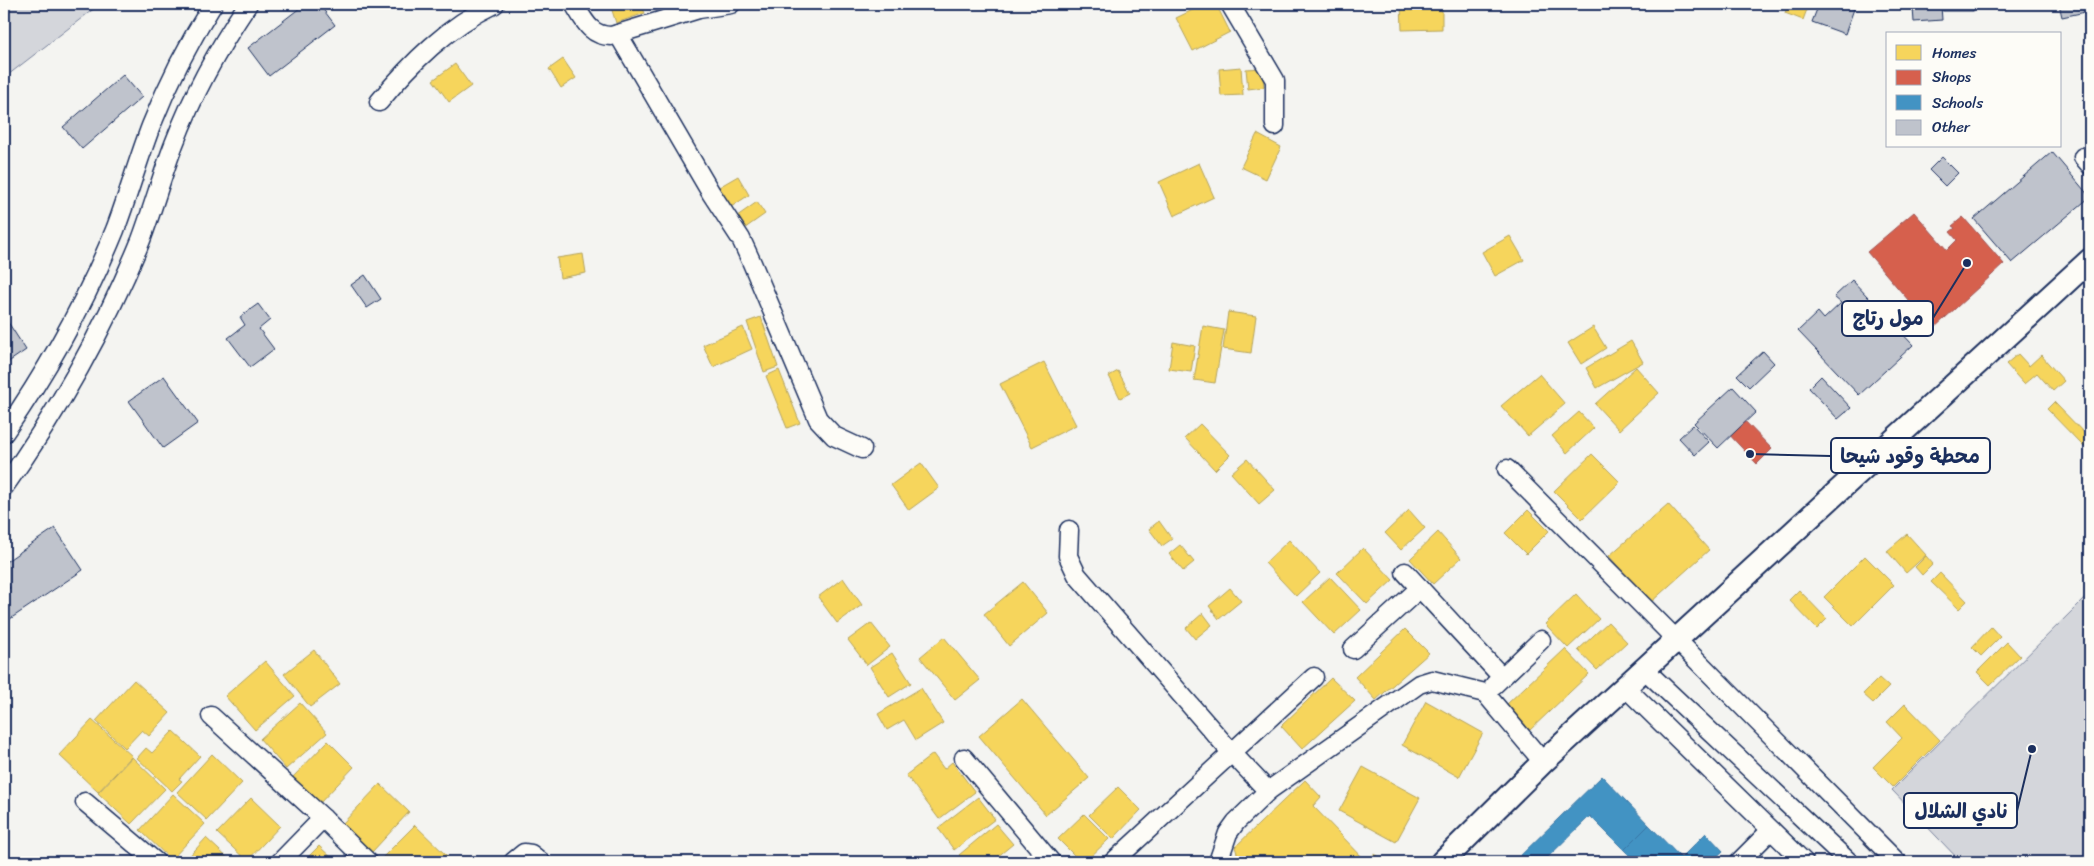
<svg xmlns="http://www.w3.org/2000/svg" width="2094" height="866" viewBox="0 0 2094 866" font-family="Sriracha,'Playpen Sans Arabic',sans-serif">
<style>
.green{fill:#d4d6db;stroke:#78829c}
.homes{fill:#f6d55c;stroke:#b4a35d}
.shops{fill:#d6604d;stroke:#9e5152}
.schools{fill:#4393c3;stroke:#3775a5}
.building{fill:#bfc3cc;stroke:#1b2f5e}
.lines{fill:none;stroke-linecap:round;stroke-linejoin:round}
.minor-casing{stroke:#1b2f5e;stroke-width:21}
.major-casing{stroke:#1b2f5e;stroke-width:26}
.minor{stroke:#fdfcf7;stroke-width:18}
.major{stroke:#fdfcf7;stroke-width:22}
.leader{fill:none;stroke:#1b2f5e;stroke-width:2}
.callout-dot{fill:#1b2f5e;stroke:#fdfcf7;stroke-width:2}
.callout{fill:#fdfcf7;stroke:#1b2f5e;stroke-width:2}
.callout-label{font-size:20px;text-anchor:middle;font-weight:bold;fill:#1b2f5e}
</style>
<rect width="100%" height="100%" fill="#f4f4f1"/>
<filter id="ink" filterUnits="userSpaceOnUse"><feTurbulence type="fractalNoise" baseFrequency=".02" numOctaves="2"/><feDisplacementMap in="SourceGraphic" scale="10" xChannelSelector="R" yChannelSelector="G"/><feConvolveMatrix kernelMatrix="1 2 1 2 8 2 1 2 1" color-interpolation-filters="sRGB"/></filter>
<g filter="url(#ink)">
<g class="green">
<polygon points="4,4 100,4 4,78"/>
<polygon points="2090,593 2090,862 1961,862 1892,790"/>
</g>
<g class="homes">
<polygon points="610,4 641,4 645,13 616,23"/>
<polygon points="1205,4 1216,4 1230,32 1193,51 1176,18"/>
<polygon points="1401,4 1442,4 1442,29 1402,30"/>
<polygon points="1788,4 1809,4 1803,20 1785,13"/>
<polygon points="563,59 576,78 561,88 549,69"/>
<polygon points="455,64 471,86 449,102 433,80"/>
<polygon points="1241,67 1243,95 1221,96 1219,69"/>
<polygon points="1262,68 1264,87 1248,89 1246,69"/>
<polygon points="1257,134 1281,147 1266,179 1241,167"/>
<polygon points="1199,163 1214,197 1174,216 1159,182"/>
<polygon points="738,176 749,195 731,207 719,187"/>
<polygon points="757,202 765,214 741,231 733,219"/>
<polygon points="1510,236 1524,260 1495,276 1482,252"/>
<polygon points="583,254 586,273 560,278 557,258"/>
<polygon points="1228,312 1256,316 1251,353 1223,349"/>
<polygon points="761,317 778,367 764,372 747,322"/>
<polygon points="1203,326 1224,330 1215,383 1194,380"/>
<polygon points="743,327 752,349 713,367 703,345"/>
<polygon points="1593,327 1606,348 1581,364 1568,343"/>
<polygon points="1631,341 1643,362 1597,388 1586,368"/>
<polygon points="1173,342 1195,346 1191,372 1169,369"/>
<polygon points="2018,354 2029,366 2041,355 2064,381 2053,391 2037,373 2024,384 2006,364"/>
<polygon points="1044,362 1076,425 1032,447 1000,384"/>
<polygon points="1636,367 1659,393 1619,430 1595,404"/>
<polygon points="779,370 800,423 787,428 766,376"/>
<polygon points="1118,371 1130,393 1120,398 1109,376"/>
<polygon points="1539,374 1565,404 1528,436 1501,406"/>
<polygon points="2054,402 2090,439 2090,441 2084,447 2047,409"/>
<polygon points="1579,412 1594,428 1567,453 1552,436"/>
<polygon points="1200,424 1230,455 1215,470 1185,438"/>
<polygon points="1592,454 1620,482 1582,519 1554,491"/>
<polygon points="1247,459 1275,490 1259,504 1231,473"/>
<polygon points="921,463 939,488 909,510 891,485"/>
<polygon points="1668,504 1709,550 1650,603 1609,556"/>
<polygon points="1409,510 1425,528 1401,550 1385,533"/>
<polygon points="1528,510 1549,531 1526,554 1505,533"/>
<polygon points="1159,521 1172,539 1162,546 1149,529"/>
<polygon points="1438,532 1461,558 1433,584 1410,559"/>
<polygon points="1907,534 1926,555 1906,573 1887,551"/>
<polygon points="1289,540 1320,573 1296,596 1265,563"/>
<polygon points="1180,545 1194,562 1183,571 1169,554"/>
<polygon points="1363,548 1393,580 1367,604 1337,573"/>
<polygon points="1865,556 1894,585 1853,626 1824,597"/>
<polygon points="1926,556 1933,564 1922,575 1915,567"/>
<polygon points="1940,573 1967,601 1959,609 1931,582"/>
<polygon points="1330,577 1361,610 1334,635 1303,602"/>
<polygon points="843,578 862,605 837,623 818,597"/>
<polygon points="1023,582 1048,613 1009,646 984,614"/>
<polygon points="1230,588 1241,601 1219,619 1209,606"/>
<polygon points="1799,590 1827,619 1817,629 1789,600"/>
<polygon points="1576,594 1599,619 1568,648 1545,624"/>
<polygon points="1203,613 1212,625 1195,639 1186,628"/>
<polygon points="1608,622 1627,642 1597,670 1578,650"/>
<polygon points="871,623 890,647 867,665 848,640"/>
<polygon points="1991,627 2000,637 1981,656 1972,647"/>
<polygon points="1405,629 1429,653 1376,700 1355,677"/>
<polygon points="944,637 980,680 955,700 920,657"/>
<polygon points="2007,642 2020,656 1990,685 1977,672"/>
<polygon points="1565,649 1589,674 1530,730 1506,705"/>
<polygon points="314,650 340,684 310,707 284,674"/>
<polygon points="892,653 911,683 889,697 870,667"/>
<polygon points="265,661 295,696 255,730 225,696"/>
<polygon points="1331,678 1355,701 1302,749 1281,726"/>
<polygon points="1879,678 1889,687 1873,703 1863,694"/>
<polygon points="134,680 170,713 149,736 142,730 125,748 96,721"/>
<polygon points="921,688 943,723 916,740 904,720 887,730 878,714"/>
<polygon points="1022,699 1089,778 1046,815 979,736"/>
<polygon points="1426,701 1483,733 1459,777 1402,745"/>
<polygon points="300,703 327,733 286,769 260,739"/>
<polygon points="1905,704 1940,740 1893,787 1873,767 1902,738 1887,722"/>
<polygon points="92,720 132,756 98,792 59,755"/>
<polygon points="173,731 200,756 179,779 182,781 172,791 137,758 146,748 152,753"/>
<polygon points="328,741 354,767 318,805 291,779"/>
<polygon points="212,754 242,783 207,820 177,792"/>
<polygon points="933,754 944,769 952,762 975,792 939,819 906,775"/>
<polygon points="132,757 165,789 131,824 98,793"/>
<polygon points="1363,767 1420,798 1396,842 1339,811"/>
<polygon points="1305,780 1321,797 1313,806 1366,861 1375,854 1384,862 1240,862 1235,847"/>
<polygon points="380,784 409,812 372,852 342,824"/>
<polygon points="1118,787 1141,810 1113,839 1089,815"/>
<polygon points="173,794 205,824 171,860 140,830"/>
<polygon points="978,797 995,819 954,850 938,828"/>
<polygon points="251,798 280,826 247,861 217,833"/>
<polygon points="1084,814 1109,839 1085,862 1081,862 1058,839"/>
<polygon points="996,824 1013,844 991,862 965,862 959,855"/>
<polygon points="415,825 450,859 447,862 382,862 380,860"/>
<polygon points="206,838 232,862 184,862"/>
<polygon points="319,846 336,862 303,862"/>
</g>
<g class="shops">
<polygon points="1914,212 1947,250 1957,240 1950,232 1955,228 1952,226 1963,217 2004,264 1933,329 1867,252"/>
<polygon points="1739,415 1772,449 1757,464 1724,429"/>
</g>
<g class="schools">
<polygon points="1602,776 1649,825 1624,850 1590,816 1543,862 1514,862"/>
<polygon points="1649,825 1681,858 1677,862 1636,862 1624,850"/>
<polygon points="1706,833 1723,851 1711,862 1677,862"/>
</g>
<g class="building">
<polygon points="305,4 319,4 335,25 269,76 248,48"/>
<polygon points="1819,4 1841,4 1854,9 1845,34 1812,22"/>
<rect x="1943" y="4" width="30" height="7"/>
<polygon points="2059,4 2090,4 2090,11 2062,17"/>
<polygon points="1941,6 1942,20 1914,22 1913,8"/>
<polygon points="123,75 142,97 82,149 63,127"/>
<polygon points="2052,152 2090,197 2012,263 1974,219"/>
<polygon points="1942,157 1958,173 1945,186 1929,170"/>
<polygon points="365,275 381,299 367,308 351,285"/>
<polygon points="1852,280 1913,345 1859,395 1798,331 1818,312 1824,319 1841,303 1834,297"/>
<polygon points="258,304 270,320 259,329 274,349 250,367 228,338 245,325 240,317"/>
<polygon points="4,316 26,350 4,365"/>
<polygon points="1763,351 1774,363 1749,387 1737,375"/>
<polygon points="164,376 198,423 163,448 129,401"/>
<polygon points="1821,376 1851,408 1838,419 1809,388"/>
<polygon points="1733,387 1756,412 1718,448 1694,423"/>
<polygon points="1693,425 1709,442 1695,455 1679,438"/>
<polygon points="55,528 83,570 4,623 4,592 10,588 4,580 4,563"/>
</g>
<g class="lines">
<defs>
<g id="minor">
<path d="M574 4C584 20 590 36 611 36L699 9 731 4"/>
<polyline points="1230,4 1275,80 1275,126"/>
<polyline points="618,34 711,193 741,239 752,263 818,419 834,436 862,449"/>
<path d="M379 102C411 63 448 26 495 4"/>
<polyline points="2083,157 2090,165"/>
<path d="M4 433C48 370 86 301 115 230 128 196 138 160 151 126 168 83 189 42 213 4"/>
<polyline points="1507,469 1897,862"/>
<path d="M4 487C59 410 105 328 141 240 153 208 162 175 174 144 193 94 219 47 248 4"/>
<polyline points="1069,530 1068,556 1077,575 1231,752 1268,791"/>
<polyline points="1405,572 1502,677"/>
<polyline points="1353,649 1420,588"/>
<polyline points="1644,669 1849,862"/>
<polyline points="1494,685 1541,640"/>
<polyline points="1625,687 1804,862"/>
<polyline points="211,716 323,818 368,862"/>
<polyline points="964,758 1051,862"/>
<polyline points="85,802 156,862"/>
<polyline points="280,862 323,818"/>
<polyline points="513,862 524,853 531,854 541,862"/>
<polyline points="1113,862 1314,677"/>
<polyline points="1218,862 1228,833 1236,822 1268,791 1419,684 1432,680 1485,693 1543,762"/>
<polyline points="1739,862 1771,830"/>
</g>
<polyline id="major" points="1442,862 1543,762 2090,260"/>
</defs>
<use href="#minor" class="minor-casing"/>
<use href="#major" class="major-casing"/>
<use href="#minor" class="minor"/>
<use href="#major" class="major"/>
</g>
</g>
<path class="leader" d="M1967 263L1933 318M1750 454L1831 456M2032 749L2017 811"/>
<g class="callout-dot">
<circle cx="1967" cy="263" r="5"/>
<circle cx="1750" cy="454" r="5"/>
<circle cx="2032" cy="749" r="5"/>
</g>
<g class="callout">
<rect x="1842" y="301" width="91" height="35" rx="5"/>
<rect x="1831" y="438" width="159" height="35" rx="5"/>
<rect x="1904" y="793" width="113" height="35" rx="5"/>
</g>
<g class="callout-label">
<text x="1888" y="325">مول رتاج</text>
<text x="1910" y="463">محطة وقود شيحا</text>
<text x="1961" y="818">نادي الشلال</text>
</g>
<rect width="2094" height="866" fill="none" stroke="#fdfcf7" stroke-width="20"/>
<rect x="10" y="10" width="2074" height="846" fill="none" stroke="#1b2f5e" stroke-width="2" filter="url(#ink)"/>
<rect x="1886" y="32" width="175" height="115" fill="#fdfcf7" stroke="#a3aaba"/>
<rect x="1896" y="45" width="25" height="15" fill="#f6d55c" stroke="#a3aaba"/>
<text x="1932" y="58" font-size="15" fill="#1b2f5e">Homes</text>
<rect x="1896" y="70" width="25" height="15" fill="#d6604d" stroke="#a3aaba"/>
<text x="1932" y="82" font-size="15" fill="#1b2f5e">Shops</text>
<rect x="1896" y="95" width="25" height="15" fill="#4393c3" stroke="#a3aaba"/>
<text x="1932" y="108" font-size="15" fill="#1b2f5e">Schools</text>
<rect x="1896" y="120" width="25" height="15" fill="#bfc3cc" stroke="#a3aaba"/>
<text x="1932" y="132" font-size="15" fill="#1b2f5e">Other</text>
</svg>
